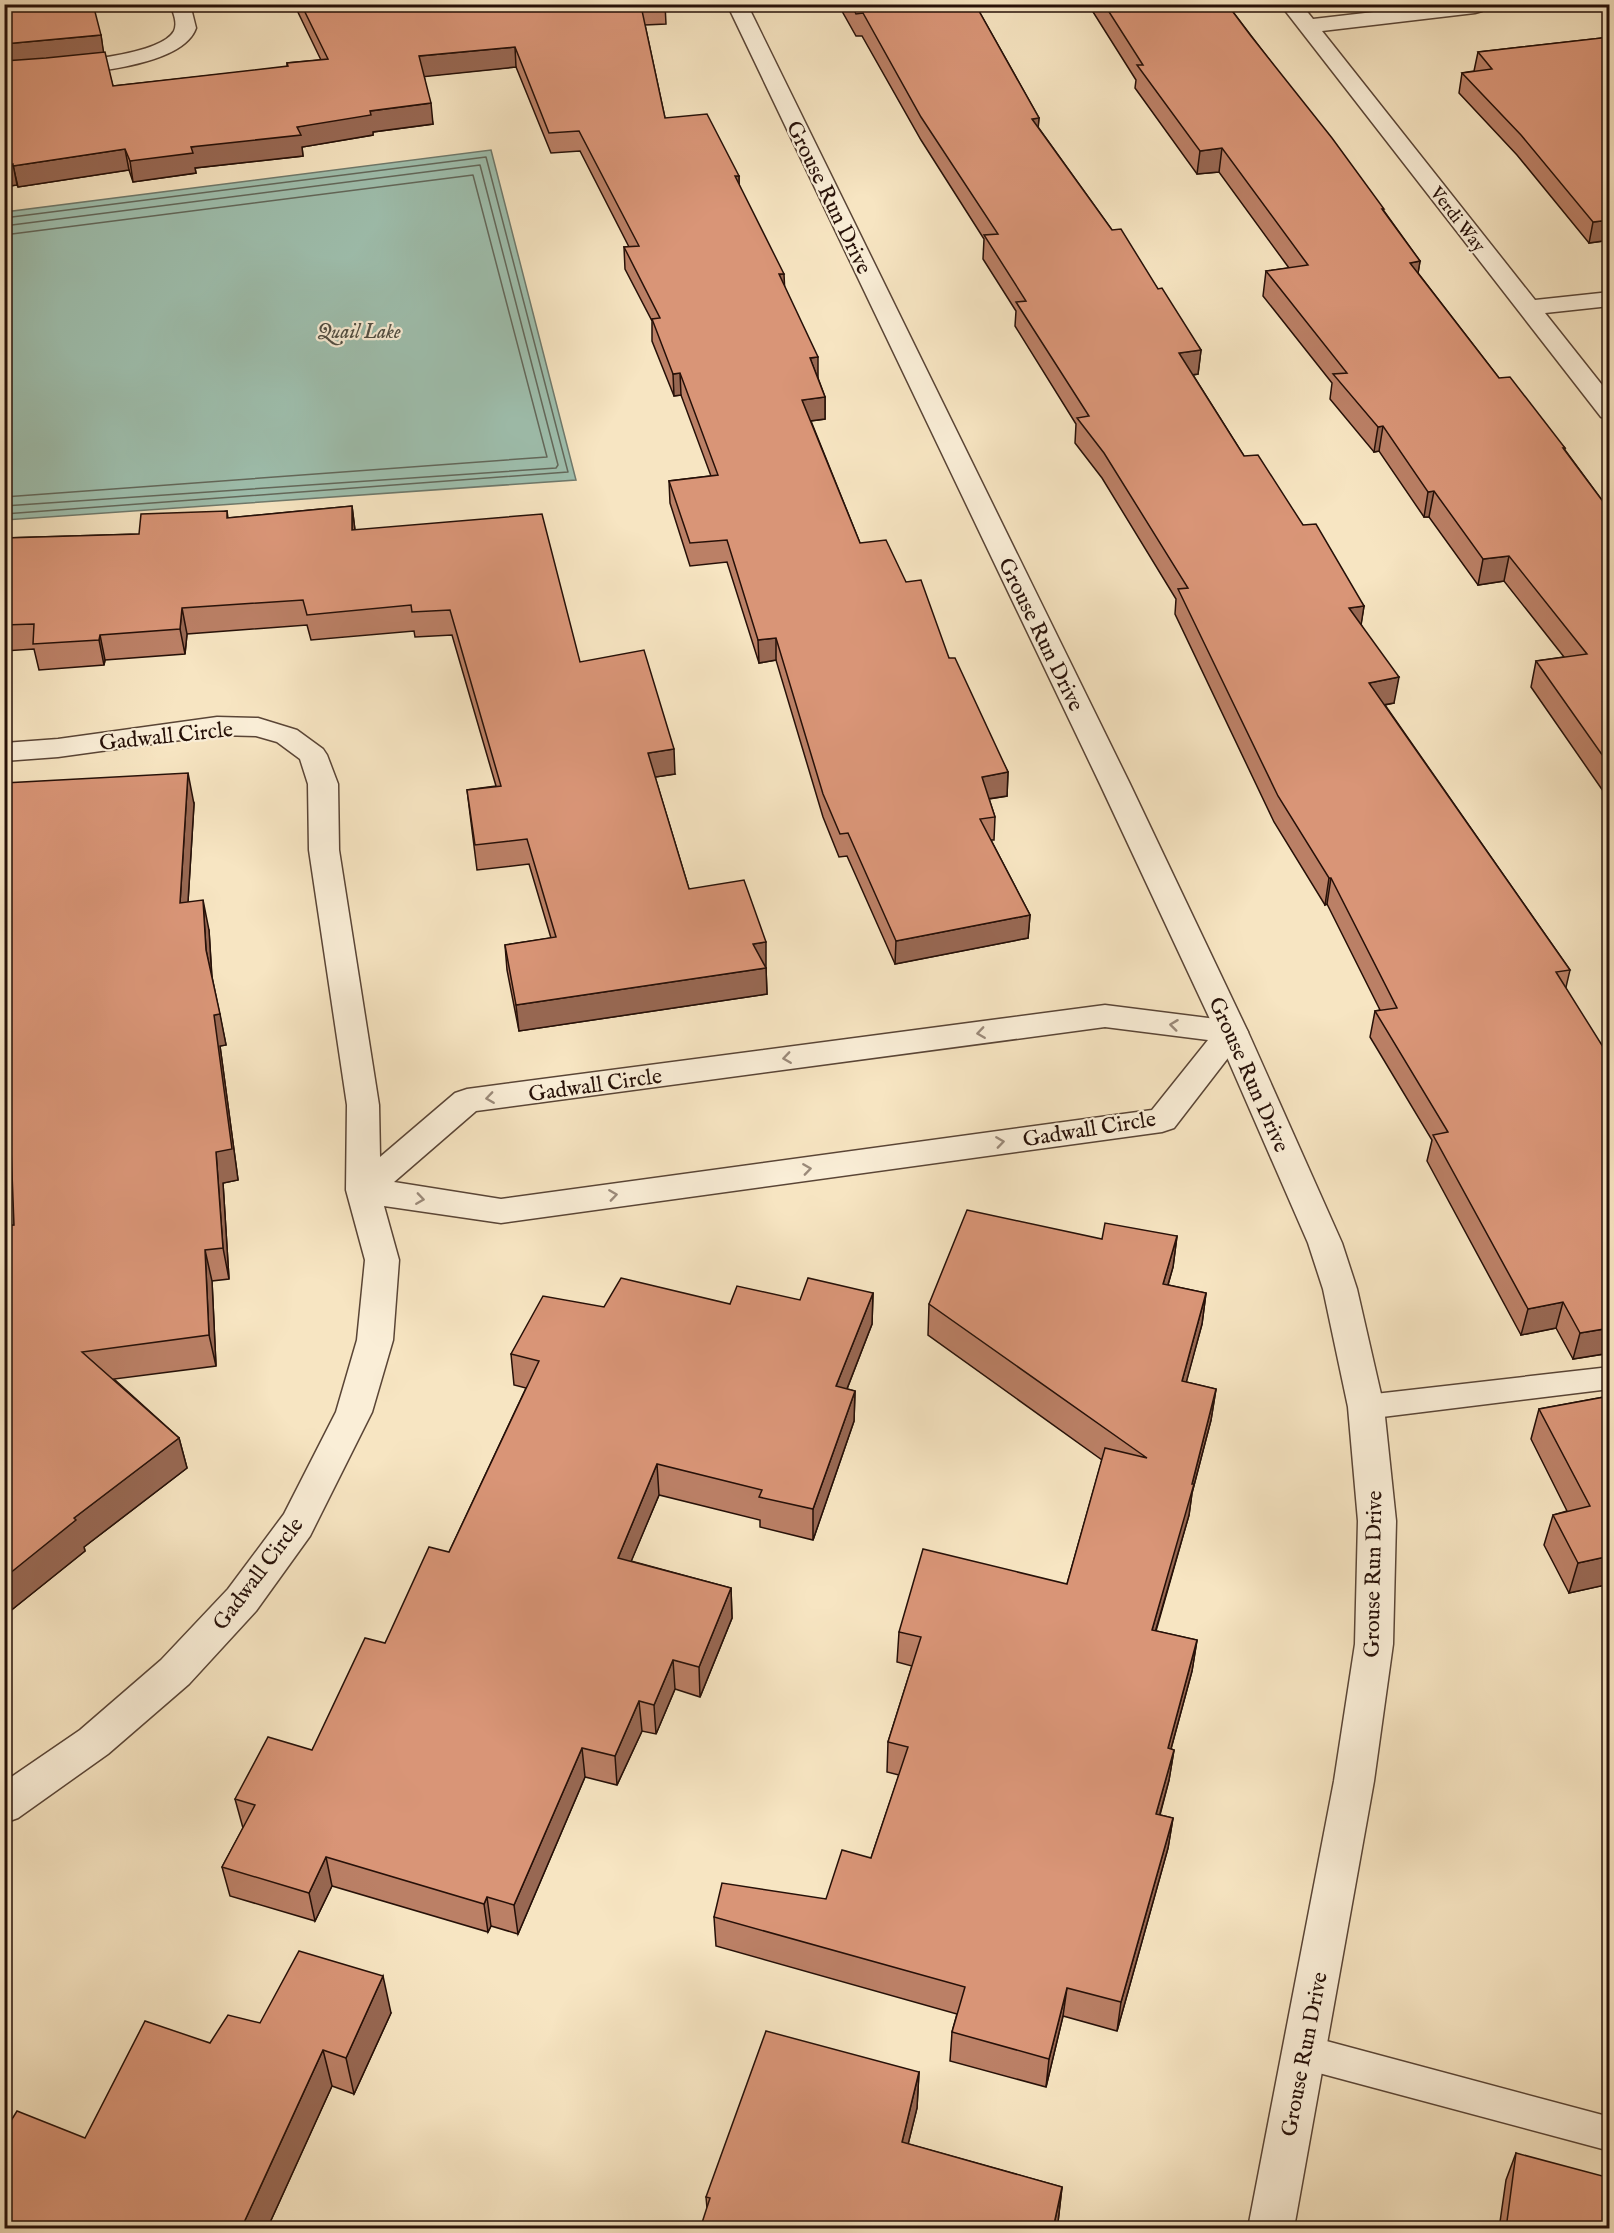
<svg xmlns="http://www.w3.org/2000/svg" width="1614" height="2233" viewBox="0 0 1614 2233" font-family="'IM FELL English',serif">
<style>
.water{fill:#9ebfae;stroke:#6e796c;stroke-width:1.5}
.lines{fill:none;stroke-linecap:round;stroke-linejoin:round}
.shore{stroke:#62685b;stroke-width:1.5}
.service-casing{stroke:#5a4536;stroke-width:3}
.minor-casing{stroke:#5a4536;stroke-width:3}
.tertiary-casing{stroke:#5a4536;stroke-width:3}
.service{fill:#faeed7;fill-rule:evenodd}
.minor{fill:#faeed7;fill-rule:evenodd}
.tertiary{fill:#faeed7;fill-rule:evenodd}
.wall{fill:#bb8066;stroke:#261008;stroke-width:1.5}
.shaded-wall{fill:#986853;stroke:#261008;stroke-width:1.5}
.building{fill:#d99577;stroke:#261008;stroke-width:1.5}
.oneway{stroke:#9b8a7a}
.labels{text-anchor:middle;stroke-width:4.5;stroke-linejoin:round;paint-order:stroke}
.far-street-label{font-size:18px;fill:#261008;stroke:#faeed7}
.far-water-label{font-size:20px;font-style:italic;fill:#504d42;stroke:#faeed7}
.street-label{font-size:22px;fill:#261008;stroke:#faeed7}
</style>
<rect width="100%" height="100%" fill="#f7e5c2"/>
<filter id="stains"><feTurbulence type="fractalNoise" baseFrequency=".00333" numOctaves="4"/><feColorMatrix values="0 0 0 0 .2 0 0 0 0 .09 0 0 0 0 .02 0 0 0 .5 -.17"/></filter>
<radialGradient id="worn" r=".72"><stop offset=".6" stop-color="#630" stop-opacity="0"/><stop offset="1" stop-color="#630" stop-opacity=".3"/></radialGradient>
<polygon class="water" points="491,150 576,480 5,520 5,212"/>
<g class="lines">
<g class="shore">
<polyline points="4,218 486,157 568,472 4,514"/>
<polyline points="4,226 480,165 558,465 556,468 4,506"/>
<polyline points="4,235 473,175 547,457 4,497"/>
</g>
<defs>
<g id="service">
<polygon points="1610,1367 1610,1389 1366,1419 1356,1415 1351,1407 1356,1399 1366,1395"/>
<polygon points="1304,2035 1610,2117 1610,2151 1304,2069 1291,2064 1286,2052 1291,2040"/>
</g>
<g id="minor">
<path d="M170 4H190L196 28C181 73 47 76 4 79V67C38 64 158 60 174 31 178 23 173 12 170 4Z"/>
<polygon points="1280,4 1301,4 1313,19 1443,4 1484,4 1485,7 1482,11 1475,13 1322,31 1535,300 1610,292 1610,306 1545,313 1610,395 1610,419 1601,417"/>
<path d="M217 717 258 718 297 730 323 749 327 755 338 784 339 850 379 1105 380 1157 455 1093 467 1089 1105 1005 1232 1021 1243 1024 1248 1032 1174 1128 1162 1132 501 1223 384 1206 399 1260 393 1340 372 1412 310 1536 256 1611 189 1684 108 1754 18 1818 4 1823V1782L80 1730 161 1660 228 1589 284 1514 336 1412 357 1340 365 1260 346 1190 347 1105 309 850 308 784 300 759 277 742 256 736 217 735 58 757 4 761V743L58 739ZM1105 1027 1208 1040 1152 1110 501 1199 394 1182 476 1111Z"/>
</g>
<polygon id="tertiary" points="727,4 747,4 1130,784 1248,1032 1342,1243 1357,1289 1384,1407 1396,1521 1393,1644 1374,1781 1294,2228 1248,2228 1334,1781 1355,1644 1358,1521 1348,1407 1323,1289 1308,1243 1216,1032 1100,784"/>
</defs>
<use href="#service" class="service-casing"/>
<use href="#minor" class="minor-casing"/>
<use href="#tertiary" class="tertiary-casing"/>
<use href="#service" class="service"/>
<use href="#minor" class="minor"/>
<use href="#tertiary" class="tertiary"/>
</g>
<g class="wall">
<polygon points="4,4 101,35 103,52 113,86 287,67 287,63 321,60 294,4 665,4 666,24 645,25 665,118 739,176 739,185 784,286 825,397 825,419 811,421 860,543 906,582 949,658 1008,772 1007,796 989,799 995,817 994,840 991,840 1030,915 1028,938 895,964 847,856 839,857 823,817 776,660 759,663 727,562 690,566 670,503 669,481 711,476 681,395 674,396 652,341 652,321 625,269 624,247 629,247 580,151 551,153 516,67 424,76 433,124 373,132 373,135 302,147 303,156 195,168 196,173 133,182 129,170 18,187 17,185 4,187"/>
<polygon points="838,4 975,4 1039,118 1038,127 1112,230 1158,289 1201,350 1198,374 1193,375 1244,456 1303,525 1364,606 1361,624 1394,703 1385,705 1570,970 1566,987 1610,1353 1573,1359 1556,1328 1521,1335 1427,1161 1432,1140 1370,1037 1375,1011 1380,1010 1327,904 1325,905 1274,822 1175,614 1176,599 1102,478 1075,443 1076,424 1015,326 1016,311 983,259 984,239 921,140 862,36 856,36"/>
<polygon points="1088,4 1227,4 1384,211 1420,261 1418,273 1499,378 1565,448 1565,450 1610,511 1610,801 1531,687 1536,661 1564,657 1504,581 1478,585 1429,517 1424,517 1379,451 1374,452 1330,399 1332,383 1263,296 1266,271 1289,268 1219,172 1197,174 1135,88 1136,80"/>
<polygon points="1610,37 1610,240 1589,243 1517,155 1459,93 1462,73 1474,71 1478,52"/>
<polygon points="352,506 355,530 580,662 675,774 655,777 689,889 766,968 767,994 519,1031 507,970 505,945 551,938 529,864 477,870 467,790 496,786 452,635 415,637 414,631 311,640 307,625 187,634 185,654 105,660 104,665 39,670 34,649 4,651 4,538 139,534 227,511 228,518"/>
<polygon points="194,804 188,902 209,930 212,977 226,1045 220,1046 238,1180 223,1183 229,1279 212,1281 216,1366 114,1379 179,1438 187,1468 84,1547 85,1551 4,1616 4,1226 14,1225 11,1070"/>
<polygon points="1177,1236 1173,1267 1168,1285 1206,1293 1202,1324 1186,1382 1216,1389 1211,1420 1192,1493 1189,1515 1156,1631 1197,1640 1192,1671 1171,1749 1174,1750 1169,1780 1160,1815 1173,1818 1168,1848 1117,2031 1063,2016 1046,2087 950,2061 952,2032 957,2014 716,1946 714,1917 826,1899 871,1858 899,1775 887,1772 888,1742 912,1666 897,1662 899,1632 1067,1584 1102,1460 928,1335 929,1304 1102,1239"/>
<polygon points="873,1293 872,1324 847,1389 855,1391 854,1421 813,1540 760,1527 760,1520 659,1495 631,1561 731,1588 732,1618 700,1697 675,1689 656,1734 642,1731 617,1785 585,1777 518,1934 491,1926 488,1932 332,1886 315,1921 230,1896 222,1867 243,1828 235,1799 312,1750 449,1552 526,1388 514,1385 511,1354 604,1307 730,1304 800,1300"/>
<polygon points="1610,1396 1610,1584 1569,1593 1544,1545 1553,1515 1567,1511 1531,1439 1539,1409"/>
<polygon points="391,2013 354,2094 332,2086 267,2229 4,2229 85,2138 210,2043 260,2023"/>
<polygon points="919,2072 917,2108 908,2144 1062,2187 1058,2222 707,2208 706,2197"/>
<polygon points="1516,2153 1610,2229 1499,2229 1506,2180"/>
</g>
<g class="shaded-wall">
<polygon points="101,35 104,55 4,65 4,44"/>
<polygon points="515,47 516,67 421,77 419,56"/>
<polygon points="431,103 433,124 373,132 373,135 302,147 303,156 195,168 196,173 133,182 130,161 191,147 297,127 370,111"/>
<polygon points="1039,118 1037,142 1032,119"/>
<polygon points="1222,148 1219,172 1197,174 1200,151"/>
<polygon points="125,149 129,170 18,187 13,166"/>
<polygon points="13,164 17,185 4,187 4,165"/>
<polygon points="735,176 739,176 739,197"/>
<polygon points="1610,220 1610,240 1589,243 1593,222"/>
<polygon points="1420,261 1416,286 1410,263"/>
<polygon points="779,274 784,274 785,295"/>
<polygon points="1201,350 1198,374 1177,377 1179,353"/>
<polygon points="818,357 818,379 810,358"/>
<polygon points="680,373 681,395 674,396 673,374"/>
<polygon points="825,397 825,419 802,422 802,400"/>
<polygon points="1383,426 1379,451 1374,452 1378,427"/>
<polygon points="1434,491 1429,517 1424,517 1428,492"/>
<polygon points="352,506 355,531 352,530"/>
<polygon points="1509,556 1504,581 1478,585 1483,559"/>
<polygon points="1364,606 1360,632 1349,608"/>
<polygon points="182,608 187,634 185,654 180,629"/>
<polygon points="100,635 105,660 104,665 99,640"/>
<polygon points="776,638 776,660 759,663 758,640"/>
<polygon points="1399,677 1394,703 1365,708 1369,683"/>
<polygon points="674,749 675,774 649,778 648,753"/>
<polygon points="1008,772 1007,796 980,800 982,777"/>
<polygon points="188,773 194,804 186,934 180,903"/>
<polygon points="1329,878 1331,878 1327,904 1325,905"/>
<polygon points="203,900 209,930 212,981 206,950"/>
<polygon points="1030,915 1028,938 895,964 896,941"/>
<polygon points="766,942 766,968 753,970 753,944"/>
<polygon points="766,968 767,994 519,1031 516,1005"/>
<polygon points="220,1014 226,1045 220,1046 238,1180 223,1183 229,1279 223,1248 216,1152 214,1015"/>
<polygon points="1177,1236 1173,1267 1159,1315 1163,1284"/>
<polygon points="205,1250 212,1281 216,1366 209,1335"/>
<polygon points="873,1293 872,1324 836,1417 836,1386"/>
<polygon points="1206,1293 1202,1324 1178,1413 1182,1381"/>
<polygon points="1563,1302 1556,1328 1521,1335 1528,1309"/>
<polygon points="1610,1328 1610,1353 1573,1359 1580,1333"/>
<polygon points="1216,1389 1211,1420 1192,1493 1189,1515 1147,1660 1152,1630 1192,1484"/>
<polygon points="855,1391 854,1421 813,1540 813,1509"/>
<polygon points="179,1438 187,1468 84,1547 85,1551 4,1616 4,1578 74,1518"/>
<polygon points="657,1464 659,1495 620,1588 618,1558"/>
<polygon points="1610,1556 1610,1584 1569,1593 1578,1563"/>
<polygon points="731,1588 732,1618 700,1697 699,1667"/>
<polygon points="1197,1640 1192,1671 1163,1778 1168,1748"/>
<polygon points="673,1660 675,1689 656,1734 654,1705"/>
<polygon points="639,1701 642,1731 617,1785 615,1756"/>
<polygon points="582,1748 585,1777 518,1934 514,1905"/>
<polygon points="1174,1750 1169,1780 1152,1843 1156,1814"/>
<polygon points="1173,1818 1168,1848 1117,2031 1121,2002"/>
<polygon points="326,1857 332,1886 315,1921 309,1893"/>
<polygon points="487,1897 491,1926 488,1932 484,1904"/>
<polygon points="383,1976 391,2013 354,2094 346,2058"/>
<polygon points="1067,1988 1063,2016 1046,2087 1049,2059"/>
<polygon points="323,2050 332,2086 267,2229 241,2229"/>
<polygon points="919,2072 917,2108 900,2177 902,2142"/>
<polygon points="1062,2187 1058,2222 1056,2229 1053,2229"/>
</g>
<g class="building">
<polygon points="4,4 93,4 101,35 4,44"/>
<polygon points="301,4 661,4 641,6 665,118 707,114 739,176 735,176 784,274 779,274 818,357 810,358 825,397 802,400 860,543 886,540 906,582 921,580 949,658 955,658 1008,772 982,777 995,817 980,819 1030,915 896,941 848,833 840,834 823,794 776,638 758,640 727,540 690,543 669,481 718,475 680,373 673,374 652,319 660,318 624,247 639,246 579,131 549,133 515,47 419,56 431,103 370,111 371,115 297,127 301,135 191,147 193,153 130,161 125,149 13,166 13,164 4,165 4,61 46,58 105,52 113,86 288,66 287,63 328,59"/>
<polygon points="851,4 975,4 1039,118 1032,119 1112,230 1121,229 1158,289 1162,288 1201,350 1179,353 1244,456 1258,455 1303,525 1316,524 1364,606 1349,608 1399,677 1369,683 1570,970 1556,972 1610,1058 1610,1328 1580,1333 1563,1302 1528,1309 1433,1135 1448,1132 1375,1011 1397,1008 1331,878 1329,878 1278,796 1178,589 1188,588 1104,453 1077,418 1089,416 1016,302 1026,301 984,235 998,234 921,117 863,13 856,14"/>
<polygon points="1104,4 1227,4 1251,36 1332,138 1384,209 1382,209 1420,261 1410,263 1499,378 1510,377 1565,448 1563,448 1610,511 1610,766 1536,661 1587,654 1509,556 1483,559 1434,491 1428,492 1383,426 1378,427 1333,374 1347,373 1266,271 1308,265 1222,148 1200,151 1137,65 1143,65"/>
<polygon points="1610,37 1610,220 1593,222 1521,135 1462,73 1492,69 1478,52"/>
<polygon points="352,506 352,530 542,514 580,662 644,650 674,749 648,753 689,889 744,880 766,942 753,944 766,968 516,1005 505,945 556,937 527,839 475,845 467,790 501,786 450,610 412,612 411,605 307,615 303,600 182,608 180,629 100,635 99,640 33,644 34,624 4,625 4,538 139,534 141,514 227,511 227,518"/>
<polygon points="188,773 180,903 203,900 206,950 220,1014 214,1015 232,1149 216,1152 223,1248 205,1250 209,1335 82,1352 179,1438 74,1518 76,1520 4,1578 4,1226 14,1225 8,1070 11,1070 4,957 4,783"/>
<polygon points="967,1210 1102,1239 1105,1223 1177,1236 1163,1284 1206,1293 1182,1381 1216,1389 1192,1484 1194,1484 1152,1630 1197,1640 1168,1748 1174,1750 1156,1814 1173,1818 1121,2002 1067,1988 1049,2059 952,2032 965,1987 714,1917 722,1883 826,1899 842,1850 871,1858 908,1747 888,1742 921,1637 899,1632 923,1549 1067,1584 1105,1448 1147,1458 929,1304"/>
<polygon points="621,1278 730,1304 737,1286 800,1300 808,1278 873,1293 836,1386 855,1391 813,1509 759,1497 762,1490 657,1464 618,1558 731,1588 699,1667 673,1660 654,1705 639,1701 615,1756 582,1748 514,1905 487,1897 484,1904 326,1857 309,1893 222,1867 255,1805 235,1799 268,1737 312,1750 365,1638 385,1643 429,1547 449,1552 539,1361 511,1354 543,1296 604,1307"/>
<polygon points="1610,1396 1610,1556 1578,1563 1553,1515 1590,1506 1539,1409"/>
<polygon points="299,1951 383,1976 346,2058 323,2050 241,2229 4,2229 4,2132 17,2111 85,2138 145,2021 210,2043 228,2015 260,2023"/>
<polygon points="766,2031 919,2072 902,2142 1062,2187 1053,2229 700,2229 710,2198 706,2197"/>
<polygon points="1516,2153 1610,2178 1610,2229 1506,2229"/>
</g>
<defs><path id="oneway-chevron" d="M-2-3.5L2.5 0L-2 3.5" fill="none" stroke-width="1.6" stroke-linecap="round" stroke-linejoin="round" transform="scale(1.5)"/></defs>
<g class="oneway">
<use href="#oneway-chevron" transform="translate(1174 1025) rotate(-173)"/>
<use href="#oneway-chevron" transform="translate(981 1033) rotate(172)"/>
<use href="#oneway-chevron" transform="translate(787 1058) rotate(172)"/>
<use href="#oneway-chevron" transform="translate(490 1098) rotate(172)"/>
<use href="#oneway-chevron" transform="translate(1000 1142) rotate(-8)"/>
<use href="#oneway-chevron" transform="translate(807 1169) rotate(-8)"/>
<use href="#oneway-chevron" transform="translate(613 1195) rotate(-8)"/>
<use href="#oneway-chevron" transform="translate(420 1199) rotate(8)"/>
</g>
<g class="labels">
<g class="far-street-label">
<text transform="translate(1458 219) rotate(52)" y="6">Verdi Way</text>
</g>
<g class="far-water-label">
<text x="359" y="338">Quail Lake</text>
</g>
<g class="street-label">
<text transform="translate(830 197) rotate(64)" y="8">Grouse Run Drive</text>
<text transform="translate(1042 634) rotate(64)" y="8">Grouse Run Drive</text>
<text transform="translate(166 735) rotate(-6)" y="8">Gadwall Circle</text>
<text transform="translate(1250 1074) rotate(66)" y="8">Grouse Run Drive</text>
<text transform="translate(595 1084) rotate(-8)" y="8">Gadwall Circle</text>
<text transform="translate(1089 1128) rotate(-9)" y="8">Gadwall Circle</text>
<text transform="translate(257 1573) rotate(-53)" y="8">Gadwall Circle</text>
<text transform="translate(1372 1574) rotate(-89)" y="8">Grouse Run Drive</text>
<text transform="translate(1303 2054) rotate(-79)" y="8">Grouse Run Drive</text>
</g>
</g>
<rect width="1614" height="2233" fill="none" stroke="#f7e5c2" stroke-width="24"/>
<rect x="6" y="6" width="1602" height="2221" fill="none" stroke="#261008" stroke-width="3"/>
<rect x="12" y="12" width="1590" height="2209" fill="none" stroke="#261008" stroke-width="1.5"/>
<rect width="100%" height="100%" filter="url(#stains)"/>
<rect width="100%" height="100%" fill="url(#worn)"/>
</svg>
